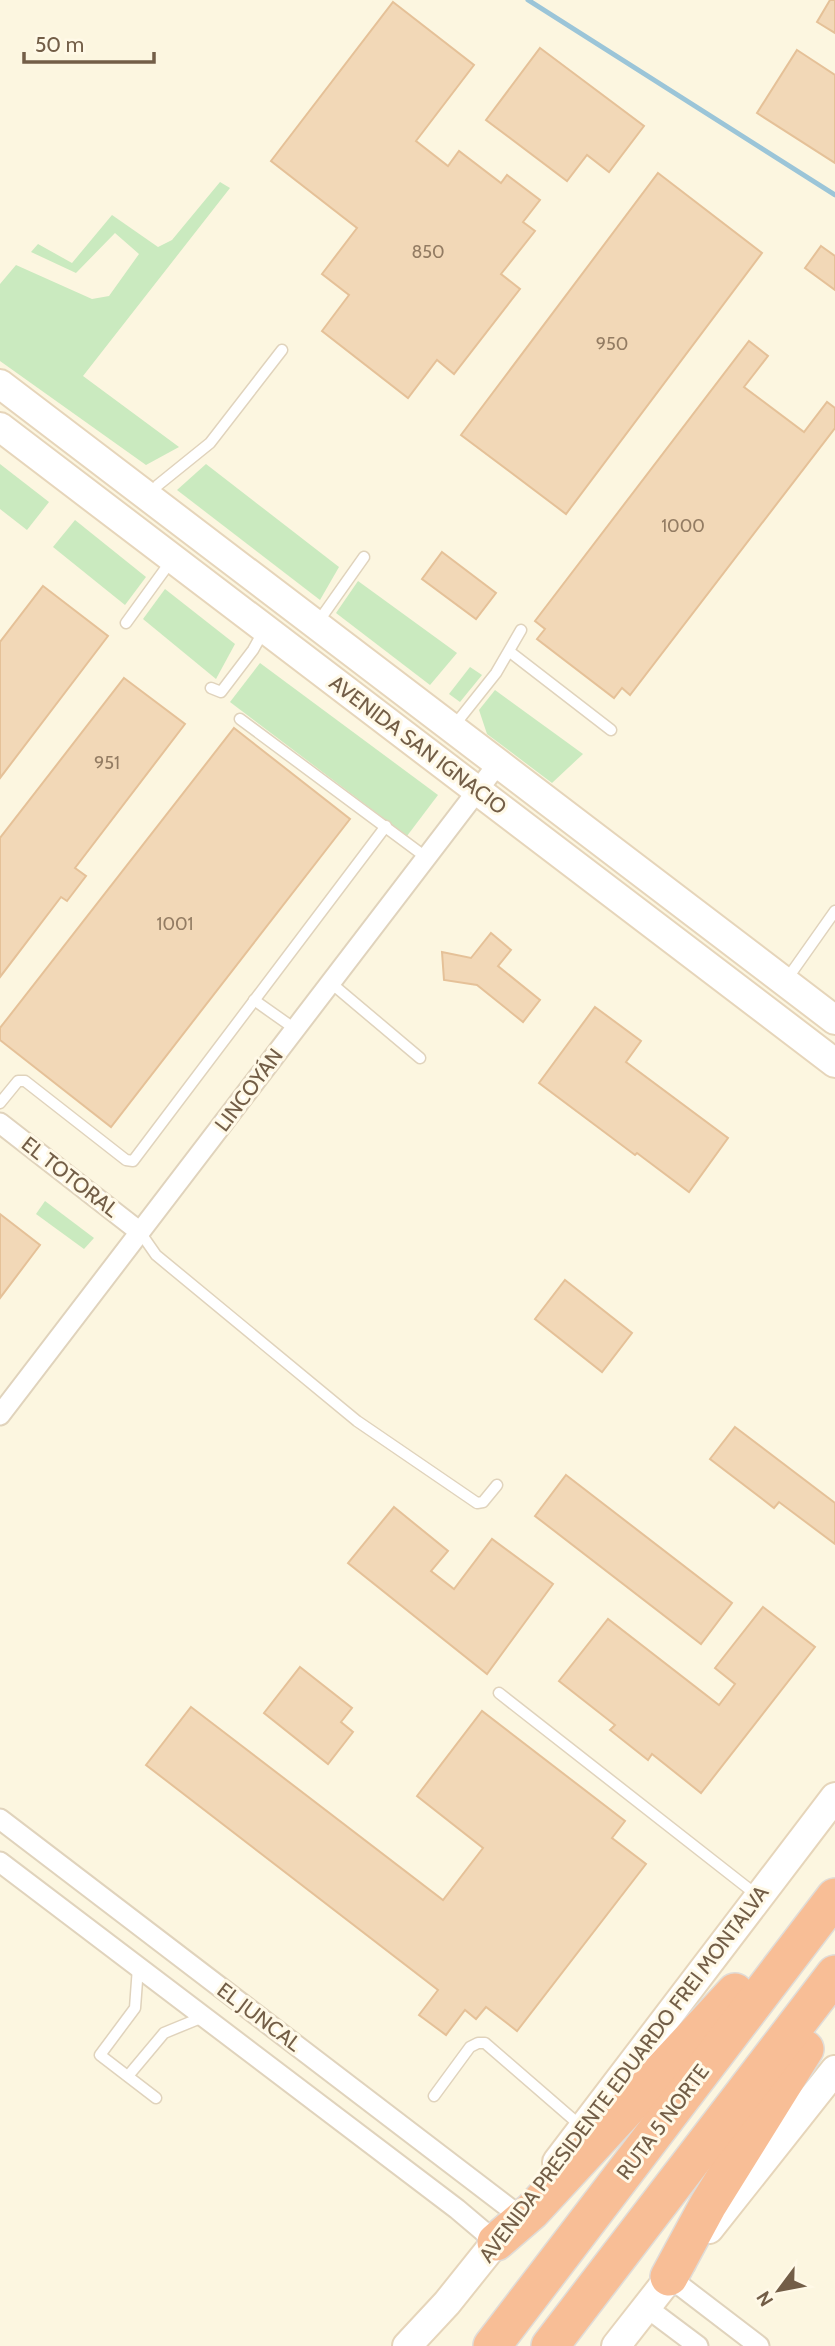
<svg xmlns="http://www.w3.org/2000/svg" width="835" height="2346" viewBox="0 0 835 2346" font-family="Cabin,sans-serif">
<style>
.green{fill:#caeabf}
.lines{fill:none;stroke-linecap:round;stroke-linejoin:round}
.stream{stroke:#9bc5d8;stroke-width:5}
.building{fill:#f2d8b7;stroke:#e5c198;stroke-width:2}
.service-casing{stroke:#e0d3bc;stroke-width:13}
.minor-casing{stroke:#e0d3bc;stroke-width:23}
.secondary-casing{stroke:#e6d5ba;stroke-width:32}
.motorway-casing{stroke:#e0dcd7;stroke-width:40}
.service{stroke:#fff;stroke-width:10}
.minor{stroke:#fff;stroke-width:19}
.secondary{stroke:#fff;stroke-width:28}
.motorway{stroke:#f8be96;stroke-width:37}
.labels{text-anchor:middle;stroke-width:6;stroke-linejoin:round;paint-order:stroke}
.number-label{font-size:18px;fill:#937c63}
.street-label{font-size:21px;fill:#735e47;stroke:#fff9e7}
</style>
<rect width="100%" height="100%" fill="#fcf6e0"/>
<g class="green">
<polygon points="220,182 230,188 83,376 179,447 146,465 0,361 0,284 16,265 92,299 109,296 139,254 115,233 76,273 31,252 38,244 72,263 112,215 158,247 172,240"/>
<polygon points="0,464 49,502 27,530 0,509"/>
<polygon points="206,464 339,567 320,600 177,490"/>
<polygon points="75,520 146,577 125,605 53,547"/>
<polygon points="358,581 457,653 430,685 336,613"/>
<polygon points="165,589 235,644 216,679 143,619"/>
<polygon points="260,663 438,795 407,836 230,702"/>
<polygon points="470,667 482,675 460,702 449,694"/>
<polygon points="495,690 583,754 552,783 487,734 479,710"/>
<polygon points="45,1201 94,1238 84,1249 36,1214"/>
</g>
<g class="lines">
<polyline class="stream" points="528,0 835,195"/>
</g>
<g class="building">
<polygon points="830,0 835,0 835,33 817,22"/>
<polygon points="393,2 474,65 416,141 448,166 459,151 501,183 507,175 540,200 523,222 535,231 501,274 520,289 454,374 437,360 408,398 322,331 349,295 322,274 357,228 271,161"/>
<polygon points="540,48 644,126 609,172 587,155 567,181 486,120"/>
<polygon points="797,50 835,75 835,163 757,113"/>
<polygon points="658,173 762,253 566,514 461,435"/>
<polygon points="821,246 835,256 835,290 805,268"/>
<polygon points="749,341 768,356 744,387 804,432 827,402 835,408 835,428 630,695 622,688 614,698 537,639 545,629 535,621"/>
<polygon points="442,552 496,593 476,619 422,579"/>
<polygon points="43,586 108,636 0,778 0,642"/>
<polygon points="124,678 185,724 75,868 86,876 67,901 61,897 0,977 0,838"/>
<polygon points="234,728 350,819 111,1127 0,1040 0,1028"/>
<polygon points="491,933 511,950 498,966 540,1000 523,1022 477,985 444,980 442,952 471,958"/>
<polygon points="595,1007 641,1041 626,1062 728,1138 689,1192 637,1153 635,1155 539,1083"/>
<polygon points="0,1214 40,1245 0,1298"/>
<polygon points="565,1280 632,1333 602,1372 535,1319"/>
<polygon points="735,1427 835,1503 835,1544 779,1502 774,1508 710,1459"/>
<polygon points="566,1475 732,1603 701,1644 535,1516"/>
<polygon points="394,1507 448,1551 431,1571 454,1589 492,1539 553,1584 487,1674 348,1563"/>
<polygon points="763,1607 815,1647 701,1793 652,1754 648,1760 610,1730 615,1725 559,1681 608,1619 719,1705 735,1684 715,1668"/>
<polygon points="300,1667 352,1708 341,1722 353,1732 328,1764 264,1713"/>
<polygon points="191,1707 443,1900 483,1848 417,1796 482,1711 625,1821 612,1838 646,1864 517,2031 486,2007 476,2019 465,2010 446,2035 419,2015 438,1990 146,1765"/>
</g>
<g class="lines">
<defs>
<g id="service">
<polyline points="149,496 158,485 210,443 282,350"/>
<polyline points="318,622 364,557"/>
<polyline points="126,623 171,561"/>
<polyline points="510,652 611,730"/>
<polyline points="211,688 221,692 253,650 263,632"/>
<polyline points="240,719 427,858"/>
<polyline points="453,727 496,673 521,630"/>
<polyline points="787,979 835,911"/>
<polyline points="331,983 420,1058"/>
<polyline points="254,1000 295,1029"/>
<polyline points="0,1103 18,1081 25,1081 126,1160 133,1161 386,826"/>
<polyline points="140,1232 156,1255 357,1421 477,1503 483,1502 497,1485"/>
<polyline points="499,1693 758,1896"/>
<polyline points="138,1967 135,2008 100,2055 156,2098"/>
<polyline points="128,2076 164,2033 203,2017"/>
<polyline points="434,2096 470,2047 478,2043 485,2043 582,2127"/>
</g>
<g id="minor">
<polyline points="0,1123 140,1232"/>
<polyline points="0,1415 497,765"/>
<polyline points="0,1819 517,2214"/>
<polyline points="0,1862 457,2209 496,2242"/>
<polyline points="669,2277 759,2346"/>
<polyline points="646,2307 698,2346"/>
</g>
<g id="secondary">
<polyline points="0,384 835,1020"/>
<polyline points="0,427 835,1063"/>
<polyline points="557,2162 835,1797"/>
<polyline points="709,2229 835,2070"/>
<polyline points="407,2346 447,2303 507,2228"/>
<polyline points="616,2346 681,2263"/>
</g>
<g id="motorway">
<polyline points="496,2242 532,2211 735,1992"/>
<polyline points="669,2277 708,2205 805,2049"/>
<polyline points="492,2346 835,1897"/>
<polyline points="550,2346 835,1974"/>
</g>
</defs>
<use href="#service" class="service-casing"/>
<use href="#minor" class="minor-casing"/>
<use href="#secondary" class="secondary-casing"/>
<use href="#motorway" class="motorway-casing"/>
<use href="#service" class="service"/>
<use href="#minor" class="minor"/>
<use href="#secondary" class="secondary"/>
<use href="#motorway" class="motorway"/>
</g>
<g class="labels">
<g class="number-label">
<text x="428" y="258">850</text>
<text x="612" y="350">950</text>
<text x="683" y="532">1000</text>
<text x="107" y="769">951</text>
<text x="175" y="930">1001</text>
</g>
<g class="street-label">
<text transform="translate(418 745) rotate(37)" y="7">AVENIDA SAN IGNACIO</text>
<text transform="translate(249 1090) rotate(-53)" y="7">LINCOYÁN</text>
<text transform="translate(70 1177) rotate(38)" y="7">EL TOTORAL</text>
<text transform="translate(259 2017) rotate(37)" y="7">EL JUNCAL</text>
<text transform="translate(624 2074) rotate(-53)" y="7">AVENIDA PRESIDENTE EDUARDO FREI MONTALVA</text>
<text transform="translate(663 2122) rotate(-53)" y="7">RUTA 5 NORTE</text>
</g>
</g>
<g transform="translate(779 2290) rotate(238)" stroke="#fff9e7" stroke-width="5" paint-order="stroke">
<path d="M0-5L12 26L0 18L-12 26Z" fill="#735e47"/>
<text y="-10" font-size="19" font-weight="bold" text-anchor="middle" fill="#735e47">N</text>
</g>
<path d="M24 52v10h130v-10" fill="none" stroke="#735e47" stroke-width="3.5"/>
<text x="35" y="52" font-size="21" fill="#735e47" stroke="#fff9e7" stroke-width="5" paint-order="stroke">50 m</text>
</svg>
